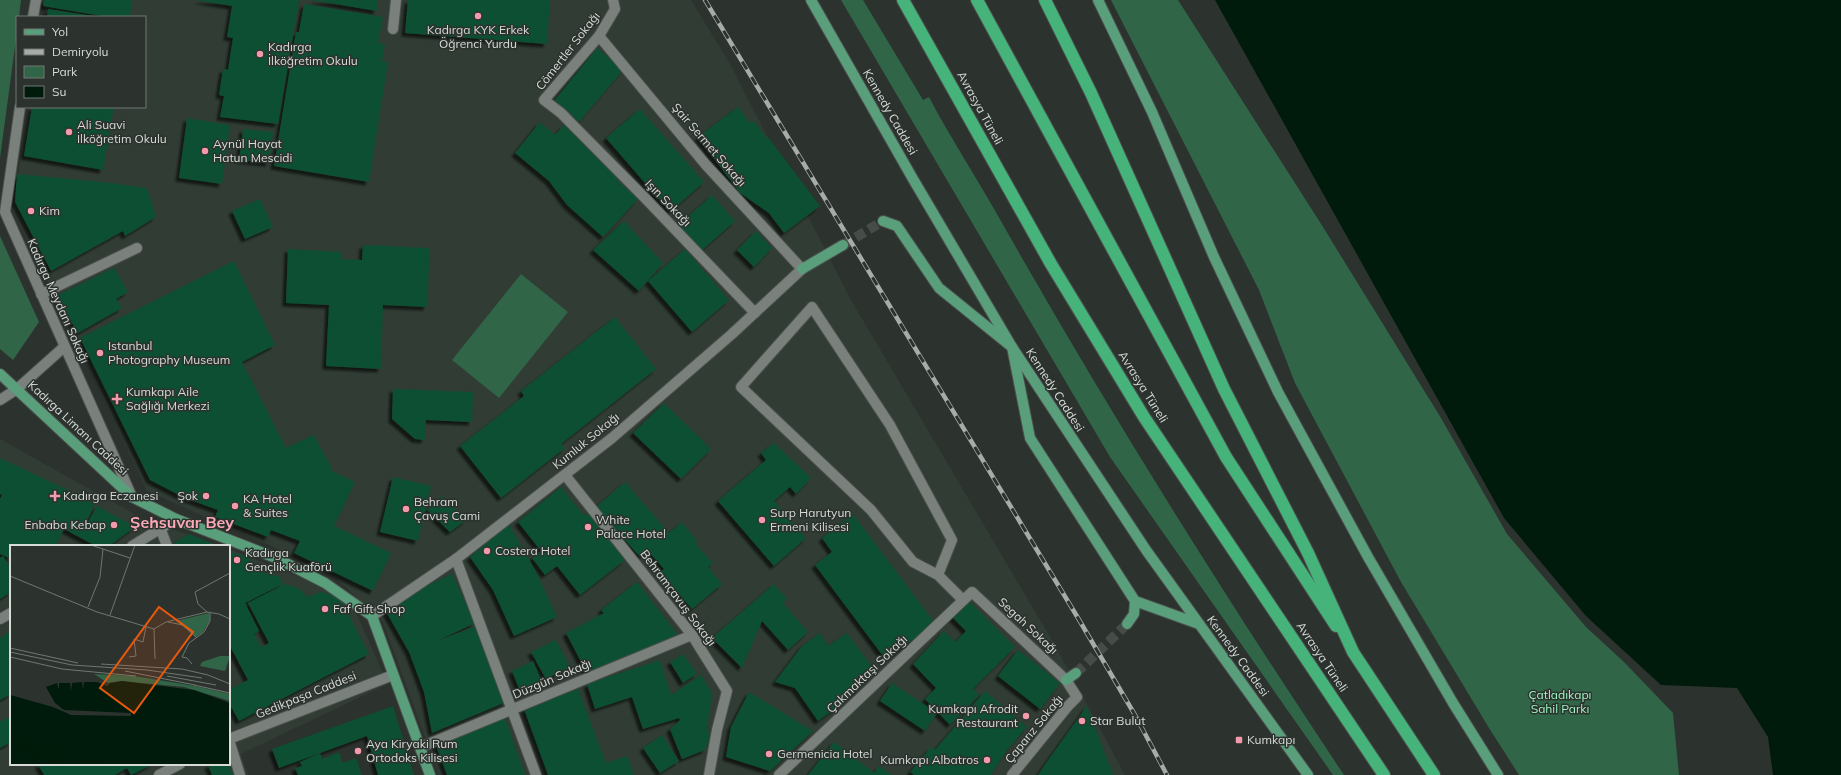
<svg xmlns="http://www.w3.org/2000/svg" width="1841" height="775" viewBox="0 0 1841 775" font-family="Mulish,sans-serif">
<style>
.built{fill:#303c34}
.green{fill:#316548}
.water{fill:#001b0b}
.building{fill:#0e4f31;filter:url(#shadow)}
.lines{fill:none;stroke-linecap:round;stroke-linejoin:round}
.major-tunnel{stroke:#464c48;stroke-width:10;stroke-dasharray:10 5;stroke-linecap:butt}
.minor-casing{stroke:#4c504d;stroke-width:12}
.major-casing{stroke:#4c504d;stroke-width:12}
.highway-casing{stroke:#4c504d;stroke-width:14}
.minor{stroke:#7a807c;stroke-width:10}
.major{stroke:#5a9f7b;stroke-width:10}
.highway{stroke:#45b37a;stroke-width:12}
.rail-casing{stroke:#a8aca9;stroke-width:4.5}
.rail{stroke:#2c322e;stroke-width:3;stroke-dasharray:9;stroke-linecap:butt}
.poi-dot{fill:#f39aab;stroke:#2c322e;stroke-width:1.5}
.labels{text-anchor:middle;stroke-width:3;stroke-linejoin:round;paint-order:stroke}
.poi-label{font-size:12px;fill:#d8dcd9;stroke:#2c322e;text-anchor:start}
.street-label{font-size:12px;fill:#d8dcd9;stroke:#2c322e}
.park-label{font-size:12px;fill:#9cf5c1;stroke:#2c322e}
.district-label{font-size:16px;font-weight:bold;fill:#fba8b7;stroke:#2c322e}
.inset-river{fill:none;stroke:#001b0b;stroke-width:2}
.inset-road{fill:none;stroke:#717672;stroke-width:1}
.view{fill:#e8590c;fill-opacity:0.15;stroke:#e8590c;stroke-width:2}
.inset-edge{fill:none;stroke:#d8dcd9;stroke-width:2}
</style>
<defs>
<filter id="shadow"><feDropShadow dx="-3.5" dy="3.5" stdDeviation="1" flood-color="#0009"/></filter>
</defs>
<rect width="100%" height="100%" fill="#2c322e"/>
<g class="built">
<polygon points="46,0 691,0 729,62 851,300 1056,647 1125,775 439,775 383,622 329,572 147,491 48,282 12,211 29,107 145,107 145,17 44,17"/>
<polygon points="0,439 145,520 221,546 11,546 11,764 229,764 229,549 318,584 355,610 388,684 241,754 248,775 0,775"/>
</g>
<g class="green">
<polygon points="0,0 21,0 19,17 17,17 17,32 0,158"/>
<path d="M841 0H863L923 100 929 97C950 137 975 175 997 214 1105 406 1222 592 1344 775H1333L1110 457Z"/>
<polygon points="1111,0 1178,0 1323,227 1441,418 1507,534 1586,627 1625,663 1673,713 1679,775 1519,775 1489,728 1401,582 1295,383 1259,290"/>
<polygon points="0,236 39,322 13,360 0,349"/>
<polygon points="521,274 568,312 499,398 452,360"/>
</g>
<polygon class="water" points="1215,0 1841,0 1841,775 1773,775 1768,737 1737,688 1661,685 1586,616 1504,518"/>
<g class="building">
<polygon points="44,0 132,0 130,17 108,17 43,6"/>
<polygon points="196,0 299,0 278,124 220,117 224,96 219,95 223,69 228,70 233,38 227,37 232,6"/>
<polygon points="311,0 378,0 377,11"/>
<polygon points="408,0 550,0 547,44 405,33"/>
<polygon points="304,4 383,17 378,43 385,44 382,61 388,62 369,182 274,166 296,32 299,32"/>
<polygon points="48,9 93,16 93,17 47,17"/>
<polygon points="597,48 623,70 579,122 554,101"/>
<polygon points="32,107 114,107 103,170 24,156"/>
<polygon points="738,107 750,123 754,121 767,138 768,137 820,206 784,233 769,213 740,193 698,137"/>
<polygon points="640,109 704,182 670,212 606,138"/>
<polygon points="187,118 230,125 222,184 179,178"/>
<polygon points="540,122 555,135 564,125 582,141 619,178 617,180 638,199 603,237 567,205 549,181 515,153"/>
<polygon points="243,129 273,132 269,163 239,160"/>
<polygon points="17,174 103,182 147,188 156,217 125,236 123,231 51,271 15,202"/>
<polygon points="712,195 735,221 700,252 677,227"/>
<polygon points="260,199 273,227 245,239 232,211"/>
<polygon points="624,221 663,263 639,291 593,250"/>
<polygon points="756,231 772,248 754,267 737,250"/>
<polygon points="363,245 430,248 427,307 383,305 381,369 326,366 329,305 286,303 288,249 342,252 342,259 362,260"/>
<polygon points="685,249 729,300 692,332 648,281"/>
<polygon points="234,261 275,345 242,362 286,448 279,451 314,435 332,469 330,470 355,482 334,526 391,553 373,591 294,553 300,541 271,530 268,537 215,517 218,510 185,498 150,480 80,338"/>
<polygon points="114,268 128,292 116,299 122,308 78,333 56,296"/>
<polygon points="615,317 656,369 561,444 565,448 501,498 460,446 524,396 521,391"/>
<polygon points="393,389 473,392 472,422 426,420 425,440 415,439 392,419"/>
<polygon points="664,403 711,449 681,479 633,433"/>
<polygon points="774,443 811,478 796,494 790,487 774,501 806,538 774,566 718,501 766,460 761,453"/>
<polygon points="0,458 95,503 81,534 97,506 135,527 109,546 96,546 64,529 56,546 11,546 11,559 0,554 0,499 2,495 0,494"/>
<polygon points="393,477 431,486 418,541 380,532"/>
<polygon points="625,482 669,533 682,522 697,541 695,543 713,563 708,567 722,584 692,609 660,572 664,569 648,551 640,557 596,507"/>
<polygon points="561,487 584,516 588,513 625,560 580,595 557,566 545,575 532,558 541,551 518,522"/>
<polygon points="442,496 466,520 450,532 427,510"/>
<polygon points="853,514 935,623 886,660 815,565 832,552 822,538"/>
<polygon points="509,524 535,570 557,617 514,636 493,590 470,557"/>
<polygon points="189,534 218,546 176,546 174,543"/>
<polygon points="229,552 249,557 256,570 280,577 283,584 245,603 259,631 254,634 261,647 269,643 248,603 285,584 298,588 308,597 320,592 339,596 369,654 239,721 229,703 229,690 248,680 230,646 229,646"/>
<polygon points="3,556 11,568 11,592 0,599 0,558"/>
<polygon points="452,574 475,623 437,641 476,626 506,702 432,733 424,692 409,652 384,608 406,595"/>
<polygon points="637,582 678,635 636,656 588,675 566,633 604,613 601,610"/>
<polygon points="774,584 787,599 783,603 808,632 788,650 762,621 742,668 712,638"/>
<polygon points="969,601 1015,647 973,689 979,695 950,725 925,699 936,688 913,664 944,631 955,642 966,631 952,617"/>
<polygon points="11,631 11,694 0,700 0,638"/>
<polygon points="820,633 828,646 847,633 873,668 853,682 859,689 842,701 843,703 818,721 795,688 775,682 802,646"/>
<polygon points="556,640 570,667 546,679 531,652"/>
<polygon points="1018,650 1060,683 1040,709 998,676"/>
<polygon points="683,654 697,674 683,683 670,662"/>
<polygon points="660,660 671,695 701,675 712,693 707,728 710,737 705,750 682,759 670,729 680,720 679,718 643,729 632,697 595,709 587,684"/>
<polygon points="533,661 542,682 520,691 512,671"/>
<polygon points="892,683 937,713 925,731 880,701"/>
<polygon points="578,689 606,763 627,756 634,775 548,775 524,709"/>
<polygon points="985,691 1027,727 1007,750 991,775 914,775 910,772 931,747 935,750"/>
<polygon points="749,692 813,731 770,771 726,757 731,727"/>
<polygon points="393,706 414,775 378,775 367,736 279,768 272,749"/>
<polygon points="1087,706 1113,775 1038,775 1046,763"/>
<polygon points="8,717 11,722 11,742 0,748 0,722"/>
<polygon points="505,718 525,775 447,775 435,743"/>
<polygon points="662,735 679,761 660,773 643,748"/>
<polygon points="834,742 874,773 879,766 892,775 808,775"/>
<polygon points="339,752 343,763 356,758 362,775 298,775 295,768 302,766 300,762 320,753 322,759"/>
<polygon points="38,764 153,764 131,775 127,768 115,775 44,775"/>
<polygon points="211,764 228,764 233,775 212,775 208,765"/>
</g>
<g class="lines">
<g class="major-tunnel">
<polyline points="843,245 883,221"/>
<polyline points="1076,673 1127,624"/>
</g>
<defs>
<g id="minor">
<polyline points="613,0 615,9 599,36 544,100 561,113 644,197 755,313"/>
<polyline points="33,17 36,0"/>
<polyline points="393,29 396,0"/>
<polyline points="20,107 5,212 132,497"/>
<polyline points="41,294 137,248"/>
<polyline points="0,400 17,389 64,347"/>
<polyline points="565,475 692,635 727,691 717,730 709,775"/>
<polyline points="161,530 167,546"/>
<polyline points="132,546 176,519"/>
<polyline points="456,559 536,775"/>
<polyline points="938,575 952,540 890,425 812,307 741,387 871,510 913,562 938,575 963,600"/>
<polyline points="372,616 456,559 612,438 732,334 802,269 706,165 599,36"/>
<polyline points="0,619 11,613"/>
<polyline points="229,739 393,675"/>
<polyline points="229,740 240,775"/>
<polyline points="421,747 692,635"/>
<polyline points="159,775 180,764"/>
<polyline points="779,775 972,592 1066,680 1077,697 1068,706 1012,775"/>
</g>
<g id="major">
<polyline points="811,0 913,179 1012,347 1146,550 1308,775"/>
<polyline points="1098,0 1152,112 1214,257 1278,392 1368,557 1453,703 1498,775"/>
<polyline points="883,221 897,226 939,288 1012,347 1030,438 1135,601 1199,624"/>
<polyline points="802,269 843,245"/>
<polyline points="0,374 132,497 176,519 276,558 325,583 372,616 430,775"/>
<polyline points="1127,624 1134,614 1135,601"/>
<polyline points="1066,680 1076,673"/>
</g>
<g id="highway">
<polyline points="903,0 1051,264 1144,417 1384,775"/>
<polyline points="977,0 1226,457 1336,626"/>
<polyline points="1045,0 1091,93 1224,389 1308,553 1353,652 1434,775"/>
</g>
</defs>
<use href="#minor" class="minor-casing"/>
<use href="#major" class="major-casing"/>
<use href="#highway" class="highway-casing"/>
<use href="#minor" class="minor"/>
<use href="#major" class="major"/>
<use href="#highway" class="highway"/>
<defs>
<polyline id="rail" points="705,0 1078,618 1135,715 1167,775"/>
</defs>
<use href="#rail" class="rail-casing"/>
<use href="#rail" class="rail"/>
</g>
<g class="poi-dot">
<circle cx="478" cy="16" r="4"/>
<circle cx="260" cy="54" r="4"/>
<circle cx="69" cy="132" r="4"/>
<circle cx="205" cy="151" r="4"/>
<circle cx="31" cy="211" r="4"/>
<circle cx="100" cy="353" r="4"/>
<path d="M115 393h4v4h4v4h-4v4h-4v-4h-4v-4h4z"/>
<path d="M53 490h4v4h4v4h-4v4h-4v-4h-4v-4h4z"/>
<circle cx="206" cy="496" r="4"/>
<circle cx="235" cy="506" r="4"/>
<circle cx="406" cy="509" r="4"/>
<circle cx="762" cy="520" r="4"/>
<circle cx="114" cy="525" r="4"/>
<circle cx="588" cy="527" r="4"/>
<circle cx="487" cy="551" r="4"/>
<circle cx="237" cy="560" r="4"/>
<circle cx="325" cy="609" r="4"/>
<circle cx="1026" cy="716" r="4"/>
<circle cx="1082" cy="721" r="4"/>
<rect x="1235" y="736" width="8" height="8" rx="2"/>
<circle cx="358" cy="751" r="4"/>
<circle cx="769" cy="754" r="4"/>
<circle cx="987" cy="760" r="4"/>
</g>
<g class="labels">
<g class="poi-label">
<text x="478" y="34" text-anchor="middle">Kadırga KYK Erkek<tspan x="478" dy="14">Öğrenci Yurdu</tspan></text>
<text x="268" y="51">Kadırga<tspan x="268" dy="14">İlköğretim Okulu</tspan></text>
<text x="77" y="129">Ali Suavi<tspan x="77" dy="14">İlköğretim Okulu</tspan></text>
<text x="213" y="148">Aynül Hayat<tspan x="213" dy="14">Hatun Mescidi</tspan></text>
<text x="39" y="215">Kim</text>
<text x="108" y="350">Istanbul<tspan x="108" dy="14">Photography Museum</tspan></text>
<text x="126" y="396">Kumkapı Aile<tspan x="126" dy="14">Sağlığı Merkezi</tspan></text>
<text x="63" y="500">Kadırga Eczanesi</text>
<text x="198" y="500" text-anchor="end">Şok</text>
<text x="243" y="503">KA Hotel<tspan x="243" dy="14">&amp; Suites</tspan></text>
<text x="414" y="506">Behram<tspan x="414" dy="14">Çavuş Cami</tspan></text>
<text x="770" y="517">Surp Harutyun<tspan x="770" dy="14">Ermeni Kilisesi</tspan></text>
<text x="596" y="524">White<tspan x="596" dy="14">Palace Hotel</tspan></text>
<text x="106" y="529" text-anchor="end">Enbaba Kebap</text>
<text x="495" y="555">Costera Hotel</text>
<text x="245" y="557">Kadırga<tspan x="245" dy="14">Gençlik Kuaförü</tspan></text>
<text x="333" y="613">Faf Gift Shop</text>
<text x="1018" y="713" text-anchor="end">Kumkapı Afrodit<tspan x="1018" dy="14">Restaurant</tspan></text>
<text x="1090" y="725">Star Bulut</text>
<text x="1247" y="744">Kumkapı</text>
<text x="366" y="748">Aya Kiryaki Rum<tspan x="366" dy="14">Ortodoks Kilisesi</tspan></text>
<text x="777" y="758">Germenicia Hotel</text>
<text x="979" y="764" text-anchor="end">Kumkapı Albatros</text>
</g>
<g class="street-label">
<text transform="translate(568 51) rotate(-52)" y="4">Cömertler Sokağı</text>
<text transform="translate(980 108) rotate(61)" y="4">Avrasya Tüneli</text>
<text transform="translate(890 112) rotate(60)" y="4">Kennedy Caddesi</text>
<text transform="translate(709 145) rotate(49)" y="4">Şair Sermet Sokağı</text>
<text transform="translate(668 203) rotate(46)" y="4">Işın Sokağı</text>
<text transform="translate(58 301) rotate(66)" y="4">Kadırga Meydanı Sokağı</text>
<text transform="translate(1143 387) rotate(58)" y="4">Avrasya Tüneli</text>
<text transform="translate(1055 390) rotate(57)" y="4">Kennedy Caddesi</text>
<text transform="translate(78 428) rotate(43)" y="4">Kadırga Limanı Caddesi</text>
<text transform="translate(586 441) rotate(-39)" y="4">Kumluk Sokağı</text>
<text transform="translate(678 598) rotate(53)" y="4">Behramçavuş Sokağı</text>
<text transform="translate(1028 626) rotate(43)" y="4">Segah Sokağı</text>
<text transform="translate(1238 656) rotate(54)" y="4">Kennedy Caddesi</text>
<text transform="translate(1322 657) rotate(56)" y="4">Avrasya Tüneli</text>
<text transform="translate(867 674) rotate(-44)" y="4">Çakmaktaşı Sokağı</text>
<text transform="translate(552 679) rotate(-23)" y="4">Düzgün Sokağı</text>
<text transform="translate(306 695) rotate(-22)" y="4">Gedikpaşa Caddesi</text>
<text transform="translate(1034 729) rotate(-51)" y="4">Çaparız Sokağı</text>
</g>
<g class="park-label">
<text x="1560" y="699">Çatladıkapı<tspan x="1560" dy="14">Sahil Parkı</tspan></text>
</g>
<g class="district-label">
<text x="182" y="528">Şehsuvar Bey</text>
</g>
</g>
<g transform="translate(10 545)">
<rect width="220" height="220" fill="#2c322e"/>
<path d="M199 68 200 75 193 87 186 92 166 76ZM210 111H220L215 126 190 121 192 117ZM84 129 124 131 185 141 220 149V156L174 142 111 136 98 138Z" fill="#316548"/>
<path d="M112 136 184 145 220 158V220H0V150L43 162 61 170 121 171V168L54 165 45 158 36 142 47 138 49 145V138H60L61 146 62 138 72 137 73 145 74 137H87L97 141 100 138Z" fill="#001b0b"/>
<path class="inset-river" d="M0 184 80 210 95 220M0 189 75 211 90 220M0 192 87 220M0 195 78 220M0 199 73 220M0 202 61 220M0 205 50 220M31 208 69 220"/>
<path class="inset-road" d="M81 0 120 13M0 31 87 67 144 84 156 77 197 67 209 69 220 74M78 62 90 32 93 4M197 67 188 59 185 47 220 28M100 70 125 0M158 77 173 80 187 93M144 84 145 114M0 103 68 118M0 107 62 120 137 125 192 133M0 112 52 124 126 131M119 112 126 111 124 94 133 97 136 82M91 119 172 124 198 130 220 139M182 119 177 113 172 112 179 98 194 87 200 76V68M115 126 185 140M157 131 206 140M184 140 220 148"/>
<path class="view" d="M149 62 183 87 124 168 90 143Z"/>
<rect width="220" height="220" class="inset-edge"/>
</g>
<rect x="16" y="16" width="130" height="92" fill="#2c322e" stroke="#717672"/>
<rect x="24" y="29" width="20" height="6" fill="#5a9f7b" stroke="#717672"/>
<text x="52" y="36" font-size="12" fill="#d8dcd9">Yol</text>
<rect x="24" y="49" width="20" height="6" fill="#a8aca9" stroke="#717672"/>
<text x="52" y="56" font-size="12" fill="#d8dcd9">Demiryolu</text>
<rect x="24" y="66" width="20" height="12" fill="#316548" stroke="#717672"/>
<text x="52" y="76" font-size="12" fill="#d8dcd9">Park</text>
<rect x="24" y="86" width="20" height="12" fill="#001b0b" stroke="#717672"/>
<text x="52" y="96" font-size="12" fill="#d8dcd9">Su</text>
</svg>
